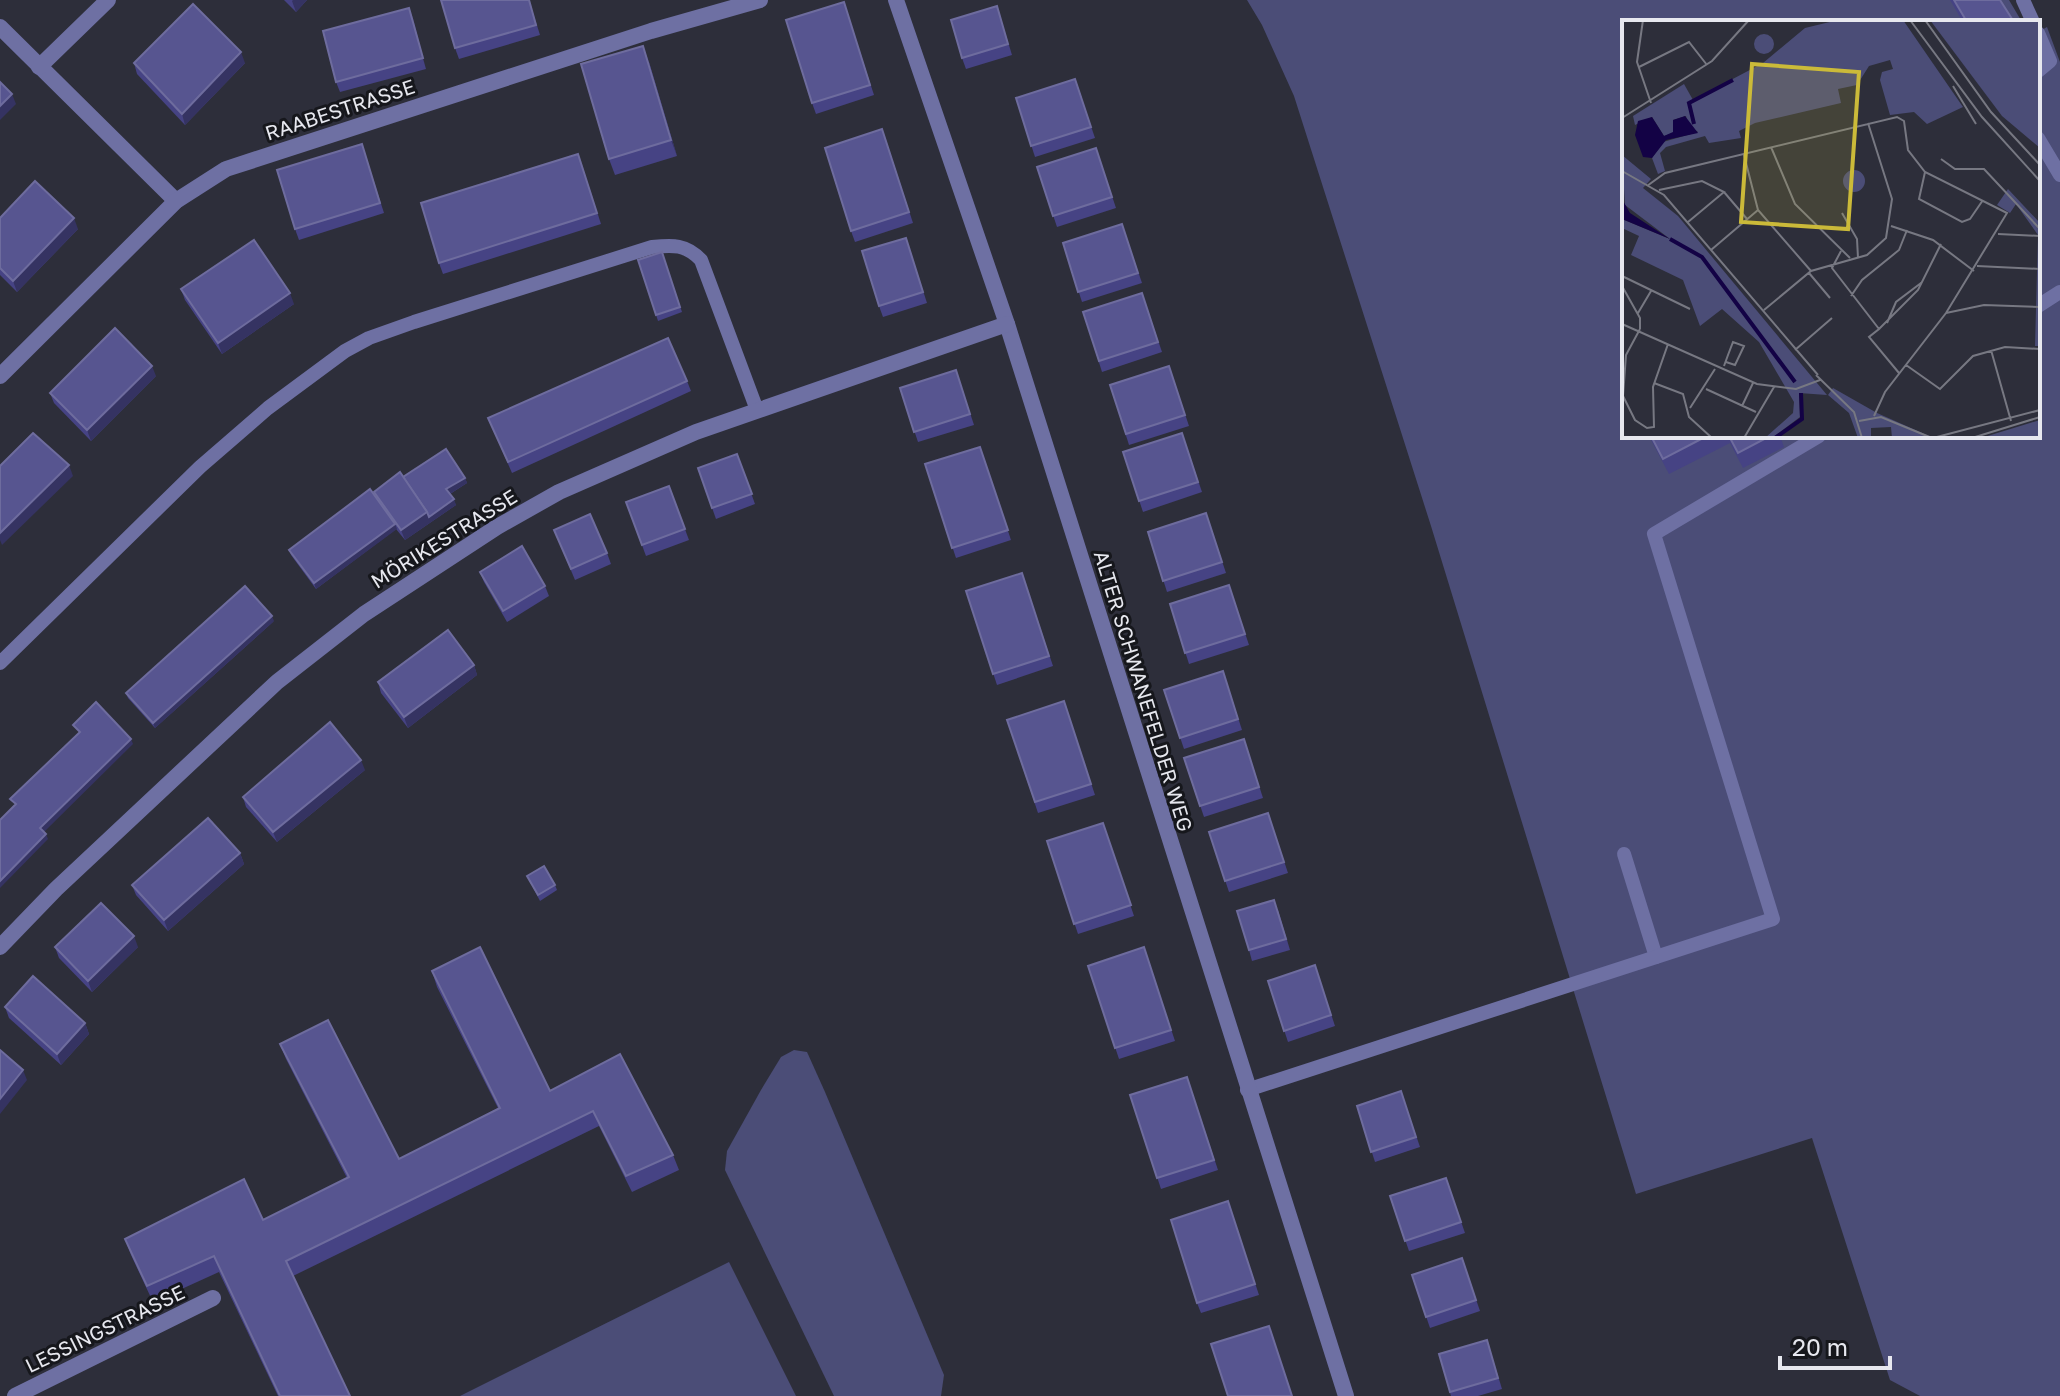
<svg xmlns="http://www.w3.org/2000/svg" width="2060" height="1396" viewBox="0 0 2060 1396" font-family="'Golos Text',sans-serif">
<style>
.green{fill:#4b4d77}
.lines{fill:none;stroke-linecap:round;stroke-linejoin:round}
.service{stroke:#6e70a3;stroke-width:14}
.minor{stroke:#6e70a3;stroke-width:16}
.wall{fill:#464384}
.shaded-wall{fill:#353362}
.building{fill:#575590;stroke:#6e6c9e;stroke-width:2}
.labels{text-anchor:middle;stroke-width:6;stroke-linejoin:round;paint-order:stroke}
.street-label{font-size:20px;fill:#e7e8ef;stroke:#16171c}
.inset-river{fill:none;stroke:#130245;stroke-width:4}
.inset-road{fill:none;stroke:#777882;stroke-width:2}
.view{fill:#cbba39;fill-opacity:0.15;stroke:#cbba39;stroke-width:4}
.inset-edge{fill:none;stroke:#e7e8ef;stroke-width:4}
</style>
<rect width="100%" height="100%" fill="#2d2e3a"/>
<g class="green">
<polygon points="1247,0 2009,0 2022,22 1624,22 1624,436 2038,436 2038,32 2047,27 2060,62 2060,1396 1920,1396 1890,1380 1812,1138 1636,1194 1431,526 1294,96 1262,25"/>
<polygon points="794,1050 807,1052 825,1092 944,1375 941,1396 834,1396 725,1170 727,1151 761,1090 781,1057"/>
<polygon points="729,1262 796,1396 460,1396"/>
</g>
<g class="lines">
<g class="service">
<polyline points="2023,0 2033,22"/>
<polyline points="2038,33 2050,61 2038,71"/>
<polyline points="2038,138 2060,175"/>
<polyline points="2038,306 2060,292"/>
<path d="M0 663 200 467 268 408 345 351 369 338 414 322 652 247C673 245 686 244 701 260L757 410"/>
<polyline points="1624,854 1656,957"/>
<polyline points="1247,1090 1773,919 1654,534 1819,436"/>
</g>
<g class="minor">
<polyline points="896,0 1007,324 1346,1396"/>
<polyline points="0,27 176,201"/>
<polyline points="39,67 108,0"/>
<polyline points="0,376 176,201 226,169 651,31 760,0"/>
<polyline points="0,947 56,889 277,682 364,614 497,527 559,492 696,432 1007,324"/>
<polyline points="15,1396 213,1298"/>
</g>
</g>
<g class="wall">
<polygon points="284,0 307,0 296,12"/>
<polygon points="529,0 540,35 459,59 455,48"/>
<polygon points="1950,0 2000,0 2014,22 1963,22"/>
<polygon points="997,6 1012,55 966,69 962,58"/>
<polygon points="409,8 426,69 340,92 336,82"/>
<polygon points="847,12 874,95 816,114 812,103"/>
<polygon points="649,62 677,156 615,175 609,159"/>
<polygon points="134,63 245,63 185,125 137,74"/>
<polygon points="1075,79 1095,138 1035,157 1016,98"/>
<polygon points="886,140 913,223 855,242 851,231"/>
<polygon points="362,144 384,213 299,240 295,229"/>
<polygon points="1096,148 1116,208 1057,227 1037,167"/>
<polygon points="582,165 601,224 443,274 439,263"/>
<polygon points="0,218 78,229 17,292 0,275"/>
<polygon points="1122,224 1142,283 1082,302 1063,243"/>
<polygon points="906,238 927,303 883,317 879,306"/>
<polygon points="662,252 682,312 658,321 638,260"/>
<polygon points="181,289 294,304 222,354 185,300"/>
<polygon points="1142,293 1162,352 1102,372 1083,312"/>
<polygon points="1169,366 1189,426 1129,445 1110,385"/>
<polygon points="956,370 974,425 918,442 900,388"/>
<polygon points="156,376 91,441 54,403 50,393"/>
<polygon points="687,381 691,391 512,473 488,418"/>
<polygon points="1182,433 1202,492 1143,512 1123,452"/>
<polygon points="1649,436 1780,436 1784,447 1743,468 1730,443 1669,474"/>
<polygon points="980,447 1011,540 956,558 925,464"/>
<polygon points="737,454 755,504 716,519 698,468"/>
<polygon points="403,477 465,478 467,483 450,494 456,505 405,540 396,529 316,589 291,555 289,550 376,498 374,492"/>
<polygon points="669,486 689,540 646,556 626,502"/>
<polygon points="1206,513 1226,573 1167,592 1148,532"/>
<polygon points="554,530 607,553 611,564 575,580"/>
<polygon points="480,572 545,586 549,596 507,622 484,582"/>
<polygon points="1022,573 1053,666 997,685 966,591"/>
<polygon points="1229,585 1249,645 1189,664 1170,604"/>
<polygon points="274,621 155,728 128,698 126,693"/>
<polygon points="474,665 477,675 408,728 381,693 378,682"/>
<polygon points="1223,671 1242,730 1184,749 1164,690"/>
<polygon points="1064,701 1095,795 1038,813 1007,720"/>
<polygon points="1244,739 1263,798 1204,817 1184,758"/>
<polygon points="365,770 277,842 246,807 243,797"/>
<polygon points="1268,813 1288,873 1229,892 1209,832"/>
<polygon points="1103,823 1134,916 1078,934 1047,841"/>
<polygon points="240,853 244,864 168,931 136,895 132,885"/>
<polygon points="527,876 555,885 557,890 540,901"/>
<polygon points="1278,910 1290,950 1252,961 1249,950"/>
<polygon points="55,947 138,947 92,992 59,958"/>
<polygon points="1144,947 1175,1041 1119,1059 1088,966"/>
<polygon points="1315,965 1335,1026 1288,1042 1268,981"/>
<polygon points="432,971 550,1091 620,1054 673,1155 679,1170 632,1192 599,1126 293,1276 350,1396 278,1396 219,1272 153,1302 131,1255 125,1239 263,1220 347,1178 286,1059 280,1044 399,1159 498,1108 437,987"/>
<polygon points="5,1007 85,1023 89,1034 61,1065 9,1018"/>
<polygon points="1187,1077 1218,1170 1161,1189 1130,1095"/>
<polygon points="1401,1091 1420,1147 1375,1162 1357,1106"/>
<polygon points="1446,1178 1465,1233 1409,1251 1390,1196"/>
<polygon points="1228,1201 1259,1295 1201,1313 1197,1303"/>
<polygon points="1462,1258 1480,1311 1430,1328 1412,1275"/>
<polygon points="1487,1340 1502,1389 1478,1396 1451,1396 1439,1354"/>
</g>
<g class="shaded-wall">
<polygon points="293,0 307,0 296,12 292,1"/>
<polygon points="409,8 413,18 426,69 423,58"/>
<polygon points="643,46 649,62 677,156 671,140"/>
<polygon points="241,52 245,63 185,125 182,114"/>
<polygon points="12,94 16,104 0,120 0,106"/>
<polygon points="74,218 78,229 17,292 13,281"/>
<polygon points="290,293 294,304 222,354 218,343"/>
<polygon points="152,366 156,376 91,441 87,430"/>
<polygon points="69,465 73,476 2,545 0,540 0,533"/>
<polygon points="465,478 467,483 448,495 446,489"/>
<polygon points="454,499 456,505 405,540 401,530 427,512"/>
<polygon points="395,524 397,529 316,589 314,583"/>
<polygon points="272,616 274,621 155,728 153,723"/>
<polygon points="474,665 477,675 408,728 404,717"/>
<polygon points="131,739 133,744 42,834 40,828"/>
<polygon points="361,760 365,770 277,842 273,832"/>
<polygon points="46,834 48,839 0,888 0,881"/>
<polygon points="240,853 244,864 168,931 164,920"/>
<polygon points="134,936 138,947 92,992 88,981"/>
<polygon points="85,1023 89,1034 61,1065 57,1054"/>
<polygon points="23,1070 27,1080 0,1114 0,1099"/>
</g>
<g class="building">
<polygon points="441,0 529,0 536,25 455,48"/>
<polygon points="1954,0 2000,0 2014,22 1967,22"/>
<polygon points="844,2 870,85 812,103 786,20"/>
<polygon points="193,4 241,52 182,114 134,63"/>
<polygon points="997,6 1008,44 962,58 951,20"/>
<polygon points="409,8 423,58 336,82 323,31"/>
<polygon points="643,46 671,140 609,159 581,64"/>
<polygon points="1075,79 1091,127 1031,146 1016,98"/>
<polygon points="0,82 12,94 0,106"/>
<polygon points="882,129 909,212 851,231 825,148"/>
<polygon points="362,144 380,203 295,229 277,170"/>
<polygon points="1096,148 1112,197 1053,216 1037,167"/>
<polygon points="578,154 597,213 439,263 421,203"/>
<polygon points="35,181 74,218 13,281 0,268 0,218"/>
<polygon points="1122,224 1138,273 1078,292 1063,243"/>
<polygon points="906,238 923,292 879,306 862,251"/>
<polygon points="254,240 290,293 218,343 181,289"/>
<polygon points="662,252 680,307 656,315 638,260"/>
<polygon points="1142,293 1158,342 1099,361 1083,312"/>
<polygon points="115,328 152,366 87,430 50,393"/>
<polygon points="668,338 687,381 508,462 488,418"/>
<polygon points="1169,366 1185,415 1126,434 1110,385"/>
<polygon points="956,370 970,414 914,432 900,388"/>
<polygon points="33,433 69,465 0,533 0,466"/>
<polygon points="1182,433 1198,482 1139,501 1123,452"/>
<polygon points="1651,436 1707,436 1663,459"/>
<polygon points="1729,436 1770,436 1738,453"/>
<polygon points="980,447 1008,530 952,548 925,464"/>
<polygon points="446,449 465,478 446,489 454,499 429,517 427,512 403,477"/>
<polygon points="737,454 752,494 712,508 698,468"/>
<polygon points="400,472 427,512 401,530 374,492"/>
<polygon points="669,486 685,529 642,545 626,502"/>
<polygon points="370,489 395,524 314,583 289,550"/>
<polygon points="1206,513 1222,562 1163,581 1148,532"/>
<polygon points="590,514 607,553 571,569 554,530"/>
<polygon points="522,546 545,586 503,611 480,572"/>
<polygon points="1022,573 1049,656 993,674 966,591"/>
<polygon points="1229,585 1245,634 1185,653 1170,604"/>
<polygon points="245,586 272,616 153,723 126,693"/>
<polygon points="448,630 474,665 404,717 378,682"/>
<polygon points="1223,671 1238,719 1180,738 1164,690"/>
<polygon points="1064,701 1091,784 1035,802 1007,720"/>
<polygon points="96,702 131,739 40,828 46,834 0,881 0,820 16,804 10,799 80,732 73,725"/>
<polygon points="330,722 361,760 273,832 243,797"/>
<polygon points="1244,739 1259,787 1200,806 1184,758"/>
<polygon points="1268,813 1284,862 1225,881 1209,832"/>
<polygon points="208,818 240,853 164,920 132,885"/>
<polygon points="1103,823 1131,905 1074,924 1047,841"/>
<polygon points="544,866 555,885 538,895 527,876"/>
<polygon points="1274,900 1286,939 1249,950 1237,911"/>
<polygon points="101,903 134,936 88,981 55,947"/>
<polygon points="480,947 550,1091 620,1054 673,1155 626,1176 593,1111 286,1261 350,1396 280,1396 214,1256 147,1286 125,1239 244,1179 263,1220 349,1177 280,1044 328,1020 399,1159 500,1108 432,971"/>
<polygon points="1144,947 1171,1030 1115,1048 1088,966"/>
<polygon points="1315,965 1331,1015 1284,1031 1268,981"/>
<polygon points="33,976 85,1023 57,1054 5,1007"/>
<polygon points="0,1050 23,1070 0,1099"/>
<polygon points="1187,1077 1214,1160 1157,1178 1130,1095"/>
<polygon points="1401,1091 1416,1137 1371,1152 1357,1106"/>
<polygon points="1446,1178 1461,1222 1405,1241 1390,1196"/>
<polygon points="1228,1201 1255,1284 1197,1303 1171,1220"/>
<polygon points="1462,1258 1476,1300 1426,1317 1412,1275"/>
<polygon points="1269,1326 1292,1396 1228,1396 1211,1344"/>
<polygon points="1487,1340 1498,1378 1450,1392 1439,1354"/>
</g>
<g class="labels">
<g class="street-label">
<text transform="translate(340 110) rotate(-18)" y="7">RAABESTRASSE</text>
<text transform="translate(444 539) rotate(-32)" y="7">MÖRIKESTRASSE</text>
<text transform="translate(1143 691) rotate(73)" y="7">ALTER SCHWANEFELDER WEG</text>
<text transform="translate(105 1329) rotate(-26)" y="7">LESSINGSTRASSE</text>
</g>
</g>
<g transform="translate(1622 20)">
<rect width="418" height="418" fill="#2d2e3a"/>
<path d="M216 0H281L341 87 305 104 292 92 268 95 258 60 260 52 271 49 268 40 247 46 235 65 216 69 219 83 133 103 117 111 119 118 87 123 83 116 44 127 38 133 43 151 36 154 30 138 41 122 76 112 66 105 64 96 51 100V113L42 116 30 97 13 105 11 96 62 64 71 80 141 43 183 8ZM308 0H418V128L380 96ZM132 24a10 10 0 1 1 20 0a10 10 0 1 1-20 0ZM0 135 29 159 21 168 56 196 205 375 177 373 178 397 150 418H143L171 393 172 382 137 322 100 289 78 306 61 260 9 235 17 216 0 208V199L48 219 3 185ZM221 161a11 11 0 1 1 22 0a11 11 0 1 1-22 0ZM386 169 418 203V326H413L416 215 394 184 388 193 375 185ZM211 368 255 393 307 416 270 418 269 407 249 408V418H236L227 393 206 375ZM418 400V418H359Z" fill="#4b4d77"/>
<path d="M63 96 76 113 44 120 30 138 21 137 13 115 16 101 30 97 42 116 51 112V100ZM0 179 8 193 48 219 0 199Z" fill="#130245"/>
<path class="inset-river" d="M72 104 67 83 111 60M48 219 80 237 173 362M153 418 180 399 179 373"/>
<path class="inset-road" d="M21 0 15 42 29 83M288 0 360 97 418 161M303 0 369 92 418 145M17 47 67 22 85 45M331 66 354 104M0 98 90 41 127 0M149 127 173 184 228 238M122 135 136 190 189 251M319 139 333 149H362L418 209M0 151 42 175 196 355M303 152 297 179 340 202 348 199 361 180M25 166 43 153 275 97 282 101 286 130 303 152 385 193 324 293 263 372 252 396M37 170 80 161 102 172 66 202M102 172 125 199M220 193 235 219 236 238M269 206 311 220 352 251M376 214 418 216M89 230 136 190M219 231 210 248 257 309 247 317 277 353M355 246 418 249M187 253 208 278M0 256 68 289M0 266 18 298V309M229 276 240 260 277 230 285 210M142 290 189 251 245 235 264 218 270 179 246 103M16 293 29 271M324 293 362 285 418 287M265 303 274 282 299 263M0 304 135 364 174 369 198 360M18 309 4 335 1 376 13 400 25 408 32 407 31 367 46 324M257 309 296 270 319 224M173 330 210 298M369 330 389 401M284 345 318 369 351 336 383 327 418 329M102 346 106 335 111 322 122 326 113 345 104 342M194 355 232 392 240 418M32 363 61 374 67 397 90 418M84 369 134 392M120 386 131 363M68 388 93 349M237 401 259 397 310 418M122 418 152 367M311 418 418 390M350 418 418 397"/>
<path class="view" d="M130 44 237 52 226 209 119 202Z"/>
<rect width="418" height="418" class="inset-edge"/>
</g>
<path d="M1780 1356v12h110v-12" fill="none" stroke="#e7e8ef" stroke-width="4"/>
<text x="1792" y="1356" font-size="24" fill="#e7e8ef" stroke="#16171c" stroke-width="6" paint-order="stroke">20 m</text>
</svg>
